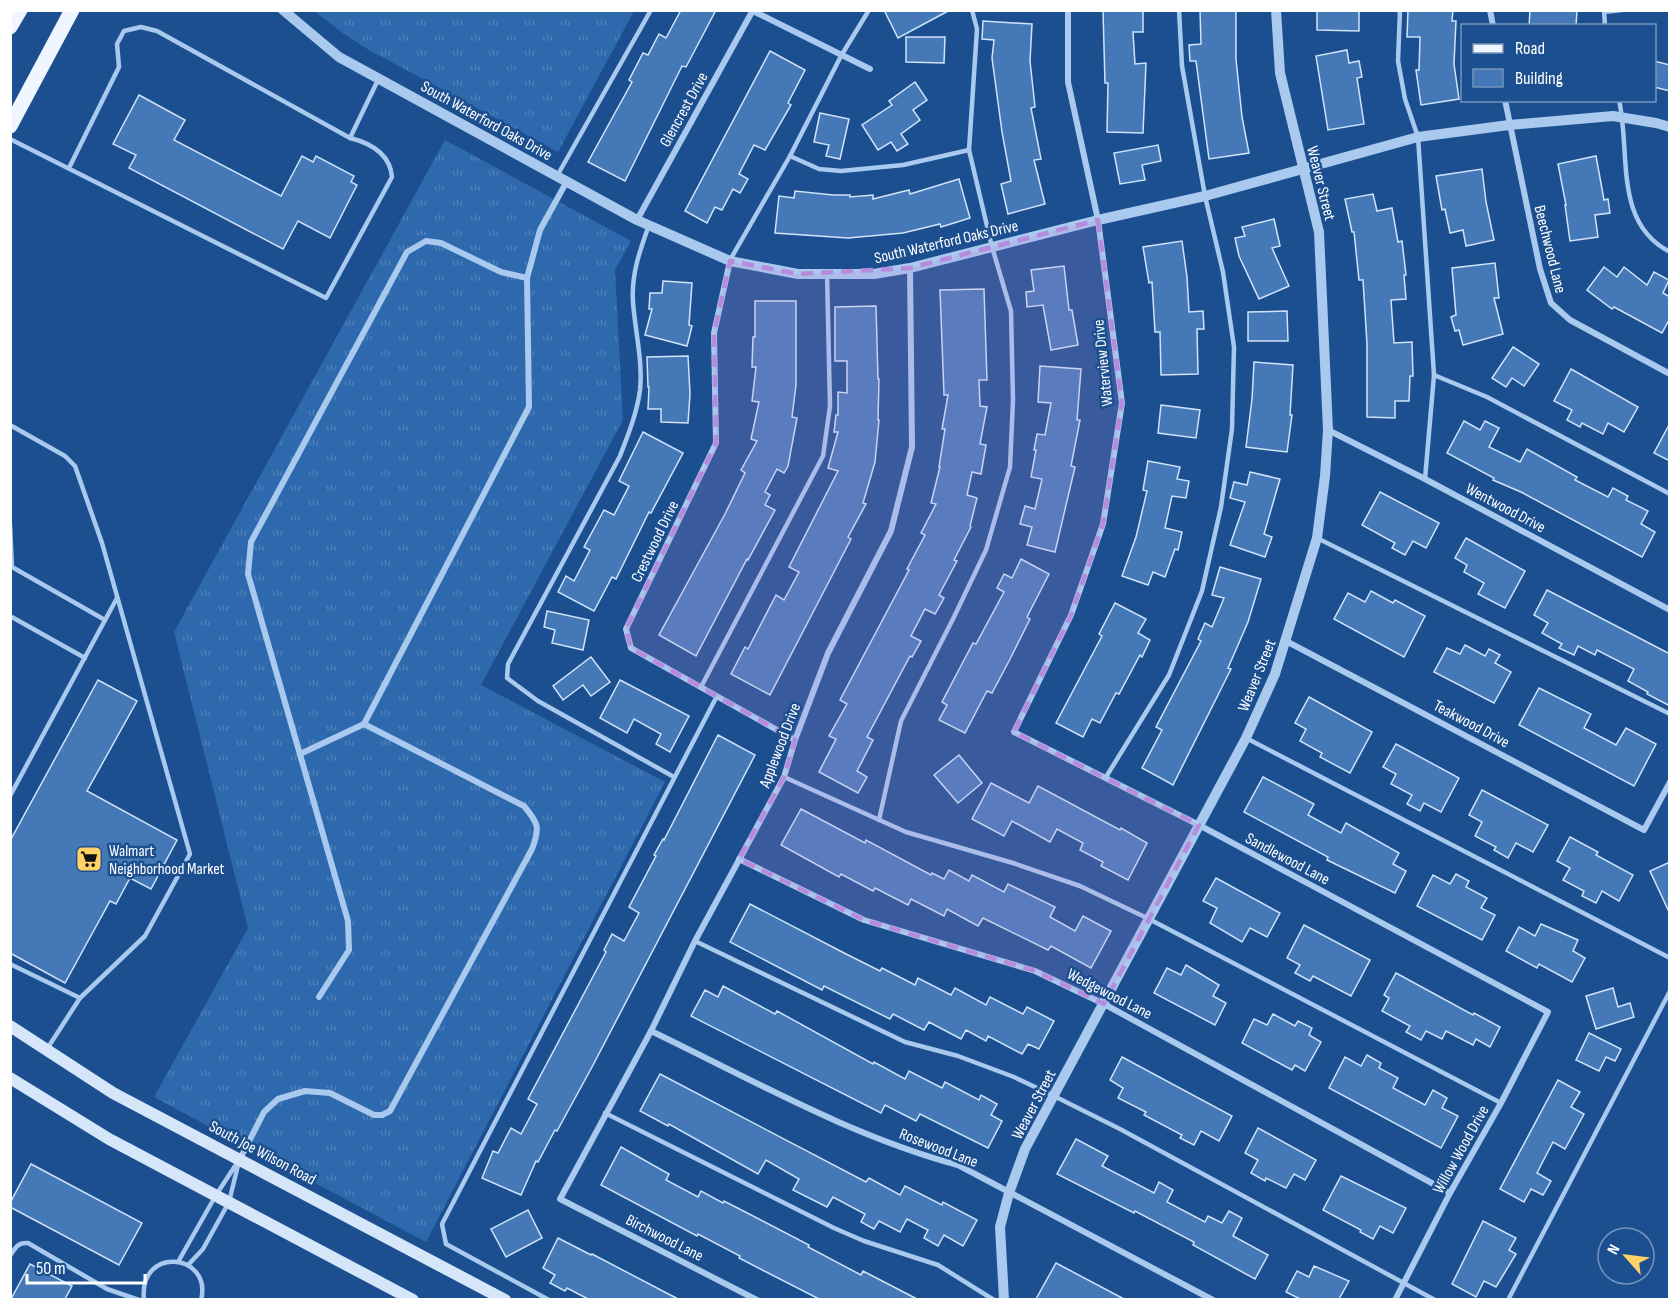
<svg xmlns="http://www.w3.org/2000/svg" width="1680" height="1310" viewBox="0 0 1680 1310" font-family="'Sofia Sans Condensed',sans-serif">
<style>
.grass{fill:url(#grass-tufts)}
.building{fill:#4478b7;stroke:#cfe3fa;stroke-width:1.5}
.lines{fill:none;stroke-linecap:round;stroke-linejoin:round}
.service{stroke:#a9c9ee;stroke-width:4.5}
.minor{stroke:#a9c9ee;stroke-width:6}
.tertiary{stroke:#a9c9ee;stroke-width:10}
.secondary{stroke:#d6e6fa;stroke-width:12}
.primary{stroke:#f0f6ff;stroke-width:15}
.marked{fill:#b68bdc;fill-opacity:0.2;stroke:#b68bdc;stroke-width:4.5;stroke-dasharray:12 8;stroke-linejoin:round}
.labels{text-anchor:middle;stroke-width:5;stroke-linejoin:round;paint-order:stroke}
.street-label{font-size:16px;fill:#fff;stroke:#1b4f8f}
.poi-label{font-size:16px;fill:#fff;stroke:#1b4f8f;text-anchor:start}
</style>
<defs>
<pattern id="grass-tufts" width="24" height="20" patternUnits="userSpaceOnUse" patternTransform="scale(1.5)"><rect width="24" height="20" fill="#2e69ad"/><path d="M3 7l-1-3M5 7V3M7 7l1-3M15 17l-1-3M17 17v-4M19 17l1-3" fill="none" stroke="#4d80b9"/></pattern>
</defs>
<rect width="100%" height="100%" fill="#1b4f8f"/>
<g class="grass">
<polygon points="314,11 634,11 558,152 369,50 344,34"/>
<polygon points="445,140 631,241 615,270 623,420 481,685 665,782 426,1242 154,1097 248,928 174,632"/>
</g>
<g class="building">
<polygon points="681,10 716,10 686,67 682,66 625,181 588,162 632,82 629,80 643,53 648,55 659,34 666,38"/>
<polygon points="884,10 950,10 898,38"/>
<polygon points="1103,10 1143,10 1143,32 1133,32 1135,64 1146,63 1143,133 1107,132 1108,83 1105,83"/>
<polygon points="1200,10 1236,10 1236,59 1242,117 1249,153 1209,159 1196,61 1190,61 1189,45 1201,44"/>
<polygon points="1317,10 1359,10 1359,31 1317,30"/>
<polygon points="1408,10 1453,10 1452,21 1456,21 1454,64 1459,99 1421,105 1416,70 1419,70 1420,37 1407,37"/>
<polygon points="1530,10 1577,10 1576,26 1529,26"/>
<polygon points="983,21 1032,24 1030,61 1035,107 1031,108 1041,159 1034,160 1045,204 1008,214 1001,184 1011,181 1002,132 992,58 994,40 982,39"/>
<polygon points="906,37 945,37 944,63 906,62"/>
<polygon points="1347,50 1349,63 1359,61 1362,77 1357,78 1364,124 1328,130 1316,56"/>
<polygon points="770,51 805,70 788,103 791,105 765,150 754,145 739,174 748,179 740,193 733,189 722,210 715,207 707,223 685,211"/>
<polygon points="1654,61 1670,65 1670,91 1654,87"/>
<polygon points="915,82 927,100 913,110 920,120 901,134 908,144 897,151 891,142 878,150 862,125 892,105 889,101"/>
<polygon points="139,95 185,120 174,140 281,196 302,156 313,162 316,156 354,176 351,182 357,185 330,238 298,221 283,249 129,168 136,155 113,144"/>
<polygon points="820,113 849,119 840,159 826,156 829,145 814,142"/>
<polygon points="1158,145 1161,161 1142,165 1145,180 1120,184 1114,153"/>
<polygon points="1596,156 1604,200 1608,199 1610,213 1595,215 1598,237 1570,241 1565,205 1566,205 1558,164"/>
<polygon points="1482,169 1486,202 1494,240 1466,246 1463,230 1450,233 1445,209 1442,210 1436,176"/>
<polygon points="959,179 970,218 941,227 940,224 903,233 848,238 775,233 779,196 794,198 795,191 833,195 850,195 850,197 873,195 873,199 909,190 910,194"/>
<polygon points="1373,194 1377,211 1392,208 1398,242 1402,241 1406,275 1404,275 1406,299 1391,300 1394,343 1412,342 1413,376 1410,376 1409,401 1395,401 1395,418 1367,417 1367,344 1363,280 1359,280 1354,232 1352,232 1345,199"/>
<polygon points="1274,219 1280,246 1272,248 1289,286 1259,299 1239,256 1235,238 1245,236 1242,227"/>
<polygon points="1182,241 1187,277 1189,312 1203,311 1204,329 1197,329 1198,374 1161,375 1160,332 1155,332 1152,282 1149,283 1143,247"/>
<polygon points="1495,263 1499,298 1494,298 1503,334 1463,345 1459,330 1455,331 1451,317 1456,315 1452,268"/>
<polygon points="1064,266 1069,310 1072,310 1078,345 1051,350 1043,305 1027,307 1026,292 1034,291 1031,270"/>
<polygon points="1604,267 1617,277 1624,267 1647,285 1654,272 1669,280 1663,293 1670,297 1670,318 1662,333 1614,307 1612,309 1587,290"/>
<polygon points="663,281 692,283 689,325 692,326 687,346 645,335 652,309 649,309 650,293 662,293"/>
<polygon points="984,289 987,380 979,380 980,406 987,407 980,444 986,445 981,474 972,472 967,495 977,498 970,526 971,527 954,560 957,561 939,595 944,598 935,614 925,609 911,636 921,641 912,657 910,656 867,737 873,740 857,771 867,777 858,793 819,772 836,739 829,736 847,704 840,700 909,570 907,569 925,535 921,533 936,504 931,503 940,467 939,467 945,429 942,429 948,395 944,395 940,290"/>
<polygon points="755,301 796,301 796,385 792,417 797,418 788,466 784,473 777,469 765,492 770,495 765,505 775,510 748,560 747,559 696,656 659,635 725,514 745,473 741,470 757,441 751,439 759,402 752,401 756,367 752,367 753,337 755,337"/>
<polygon points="876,306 878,379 879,379 878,420 879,420 875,462 863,503 866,504 848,537 851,539 770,695 731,674 745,647 748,649 776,595 784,600 799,572 789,567 838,471 828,468 838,432 834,432 836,415 838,415 838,392 847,393 847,361 835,361 835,307"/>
<polygon points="1287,311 1288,341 1248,341 1248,312"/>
<polygon points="1513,347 1539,364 1524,386 1512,378 1506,387 1492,378"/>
<polygon points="688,356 690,394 688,423 661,422 661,409 648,409 649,387 648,387 647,357"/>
<polygon points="1254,362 1293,365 1290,415 1292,415 1287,452 1246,447 1252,399"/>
<polygon points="1040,366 1081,369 1077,420 1080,420 1071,466 1075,467 1055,552 1027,545 1032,527 1020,524 1025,506 1035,509 1042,479 1031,477 1036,450 1034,450 1037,434 1045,435 1051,403 1038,402"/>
<polygon points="1571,369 1638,407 1624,432 1608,423 1603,434 1582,423 1580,427 1567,420 1572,410 1554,401"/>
<polygon points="1161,405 1200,410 1196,438 1158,433"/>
<polygon points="1464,421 1480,430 1485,421 1499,428 1489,447 1520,462 1527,449 1577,477 1575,480 1608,497 1613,488 1628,496 1626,500 1648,511 1641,524 1655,532 1642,557 1521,492 1493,480 1494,478 1447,453"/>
<polygon points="1670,423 1670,461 1654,453"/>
<polygon points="643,432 683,453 651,513 649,512 616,579 612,577 594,611 558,592 566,576 574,581 590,550 584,547 604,510 614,515 629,486 619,481"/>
<polygon points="1148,461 1180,467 1177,479 1189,481 1186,498 1172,496 1165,528 1182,532 1178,550 1175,549 1165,577 1153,572 1148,585 1122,576 1136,537 1147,491 1143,490"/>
<polygon points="1250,472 1280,479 1264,534 1272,537 1265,557 1230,545 1245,502 1230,498 1234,482 1247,485"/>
<polygon points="1380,492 1439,523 1426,548 1413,541 1405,555 1392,548 1395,543 1362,525"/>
<polygon points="1466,538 1525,571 1505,608 1478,594 1484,583 1464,572 1467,565 1455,558"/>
<polygon points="1021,559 1049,574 1027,617 1030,619 1009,661 992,693 987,691 965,733 939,720 947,705 942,702 973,643 976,644 1004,592 997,588 1004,574 1012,578"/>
<polygon points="1220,567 1261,579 1248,622 1228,668 1231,669 1173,785 1142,768 1162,730 1156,727 1201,641 1198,639 1205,623 1212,627 1224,598 1212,595"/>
<polygon points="1547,590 1670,654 1670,706 1647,694 1648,692 1628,681 1634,669 1597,650 1595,655 1578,646 1574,655 1559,648 1562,644 1542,633 1548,623 1534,615"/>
<polygon points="1371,591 1393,603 1395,600 1425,616 1404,657 1334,619 1348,593 1365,602"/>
<polygon points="1115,603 1146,619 1138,633 1150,640 1142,657 1140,655 1119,694 1116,693 1100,723 1092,719 1083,737 1056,723 1102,636 1099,634"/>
<polygon points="547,611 589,620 583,650 552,643 555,630 544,627"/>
<polygon points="1465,645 1485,656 1489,649 1500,655 1495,663 1511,672 1494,703 1434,672 1447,648 1460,654"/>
<polygon points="591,657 610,682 591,696 583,685 563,700 553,686"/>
<polygon points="98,680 137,701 87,791 177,840 151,889 130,878 116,904 110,901 65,983 10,953 10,841"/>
<polygon points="620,680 689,716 670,752 656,744 661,734 634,719 627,733 600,718"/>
<polygon points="1539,688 1591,714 1584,728 1616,745 1626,728 1656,744 1634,786 1519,725"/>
<polygon points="1309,697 1372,732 1350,773 1320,757 1322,753 1300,741 1306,729 1295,723"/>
<polygon points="718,735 755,755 592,1067 557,1131 555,1130 538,1162 536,1161 521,1195 482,1178 493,1151 498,1153 511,1128 521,1134 537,1104 528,1099 606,952 604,950 612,934 624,941 639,913 629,907 656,856 654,855 663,839 664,840"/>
<polygon points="1396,744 1459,778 1441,812 1424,803 1420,811 1407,804 1412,795 1391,784 1396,774 1383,767"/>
<polygon points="959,755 982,783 958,803 934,775"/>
<polygon points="1263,777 1314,804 1308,815 1341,833 1346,823 1399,853 1393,864 1406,871 1395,893 1327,860 1328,857 1244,812"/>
<polygon points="991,783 1029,803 1038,786 1120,830 1121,828 1147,843 1128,880 1101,866 1103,862 1080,850 1083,843 1057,829 1050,842 1012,821 1004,836 972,819"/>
<polygon points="1482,790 1548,825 1533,852 1516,843 1508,858 1494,850 1496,847 1475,836 1482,822 1469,815"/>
<polygon points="801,809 865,843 866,840 931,875 932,873 944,879 949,870 969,881 972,875 1004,892 1008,884 1055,907 1050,917 1075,931 1083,916 1111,931 1091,968 1051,946 1048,950 983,918 978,926 947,909 944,916 911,899 908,905 875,888 873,891 841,874 839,877 781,845"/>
<polygon points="1570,837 1598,852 1596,855 1633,875 1619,901 1602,891 1596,903 1582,896 1584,891 1563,880 1570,868 1557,861"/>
<polygon points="1670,862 1670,914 1650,871"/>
<polygon points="1456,874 1469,881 1466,887 1487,898 1481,908 1495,915 1482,940 1417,906 1433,875 1450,884"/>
<polygon points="1216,878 1280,913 1267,937 1250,928 1242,942 1210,923 1217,908 1203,901"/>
<polygon points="750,904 848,955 880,971 882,968 915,985 918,978 951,995 955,988 986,1005 990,997 1023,1014 1027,1007 1054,1021 1039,1049 1028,1044 1022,1054 988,1036 986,1041 966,1030 961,1039 929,1022 924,1030 893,1014 890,1019 824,986 822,990 730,942"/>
<polygon points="1541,924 1578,940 1573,951 1585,958 1572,982 1539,964 1537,968 1506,951 1519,927 1535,936"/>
<polygon points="1304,925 1370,960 1351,996 1313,976 1310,981 1295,973 1300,965 1287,958"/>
<polygon points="1186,965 1219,985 1213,996 1226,1003 1215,1025 1154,993 1167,968 1181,975"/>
<polygon points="1396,973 1473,1015 1474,1013 1500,1027 1490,1047 1476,1039 1473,1045 1446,1031 1442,1039 1426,1031 1421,1040 1406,1032 1410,1026 1382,1011 1389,998 1384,995"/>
<polygon points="723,986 775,1014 777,1011 873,1064 874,1062 905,1079 909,1071 942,1088 945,1082 979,1100 981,1095 997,1104 991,1115 1002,1121 988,1148 920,1114 916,1121 885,1105 881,1113 691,1016 705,990 718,997"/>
<polygon points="1613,988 1618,1007 1630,1003 1634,1017 1596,1029 1586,996"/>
<polygon points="1273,1014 1295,1026 1298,1021 1312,1028 1309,1035 1321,1042 1305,1071 1295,1065 1292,1070 1242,1043 1254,1019 1267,1025"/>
<polygon points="1589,1033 1621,1049 1615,1061 1606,1057 1599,1071 1576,1060"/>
<polygon points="1367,1055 1381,1063 1379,1068 1398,1078 1393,1088 1425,1105 1433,1090 1447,1098 1442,1108 1458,1116 1441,1148 1329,1088 1345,1057 1361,1066"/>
<polygon points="1122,1057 1232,1116 1219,1141 1201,1131 1194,1145 1180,1138 1182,1135 1144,1115 1146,1112 1118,1098 1123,1088 1110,1080"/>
<polygon points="660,1074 866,1182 869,1178 900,1195 905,1186 942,1205 943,1202 977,1220 963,1246 944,1235 938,1246 924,1238 928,1230 907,1219 900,1232 879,1221 874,1229 861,1222 865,1214 833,1197 827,1207 793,1190 799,1179 766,1160 758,1174 669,1124 668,1126 640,1111"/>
<polygon points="1558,1080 1580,1092 1571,1107 1584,1114 1565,1149 1553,1142 1537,1173 1551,1181 1543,1195 1531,1189 1524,1202 1500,1189"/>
<polygon points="1258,1128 1316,1160 1305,1180 1294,1174 1286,1188 1266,1178 1265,1181 1251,1173 1258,1160 1245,1153"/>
<polygon points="1076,1139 1108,1156 1102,1166 1154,1193 1159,1182 1173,1190 1167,1202 1205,1222 1208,1216 1222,1223 1229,1211 1242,1218 1233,1236 1268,1255 1255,1279 1193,1245 1194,1242 1135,1211 1134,1213 1057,1174"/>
<polygon points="621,1147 669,1174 666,1180 698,1197 701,1191 723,1203 724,1201 809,1245 808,1247 861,1275 863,1271 917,1299 819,1299 739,1258 740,1256 698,1234 697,1236 601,1185"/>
<polygon points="31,1164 142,1223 119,1265 10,1207 10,1203"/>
<polygon points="1341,1176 1406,1208 1393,1233 1380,1226 1373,1239 1360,1232 1361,1230 1323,1210"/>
<polygon points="528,1210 542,1238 506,1257 491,1229"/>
<polygon points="1483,1221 1516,1238 1509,1250 1516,1254 1496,1287 1484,1281 1476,1297 1452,1284"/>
<polygon points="558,1238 591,1255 592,1254 678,1299 588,1299 567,1288 565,1291 550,1283 555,1275 543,1268"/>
<polygon points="1056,1263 1124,1299 1036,1299"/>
<polygon points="30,1264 72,1286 65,1299 11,1299"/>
<polygon points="1314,1266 1349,1281 1339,1299 1300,1299 1286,1292 1297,1271 1309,1277"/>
</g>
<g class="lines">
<g class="service">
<polyline points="1400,10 1398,61 1405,99 1418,137 1434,375 1425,479"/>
<polyline points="1604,10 1605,26"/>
<polyline points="1604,12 1622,10"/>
<path d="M1619 100C1631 153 1613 223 1670 252"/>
<path d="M10 139 326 298 392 177C390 154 370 143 350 138L378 80"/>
<polyline points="790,156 819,169 841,171 903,165 969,150"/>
<polyline points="69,168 119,67 117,44 124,31 141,27 157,31 350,138"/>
<polyline points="557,176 651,10"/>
<path d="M649 225C640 250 631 275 633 302 635 331 643 361 640 390 637 413 628 435 620 456L508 664 507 678 538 701 674 777"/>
<polyline points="730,260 790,156 841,56 869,10"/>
<polyline points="1434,375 1487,397 1670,494"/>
<polyline points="10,425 65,456 75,466 102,543 190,854 145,936 80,998 47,1049"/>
<polyline points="10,525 12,567 105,620"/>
<polyline points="1317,538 1670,714"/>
<polyline points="10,616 85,658"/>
<polyline points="701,687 823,456 830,406 827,273"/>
<polyline points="1246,738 1670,958"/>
<polyline points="784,777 906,832 1013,863 1080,886 1149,919 1501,1103"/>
<polyline points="1106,777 1169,675 1202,591 1221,507 1232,429 1234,347 1223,272 1205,196 1182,66 1179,10"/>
<polyline points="10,796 117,598"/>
<polyline points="879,820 901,721 953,619 986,550 1010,467 1013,400 1011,311 992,247 969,150 977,29 972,10"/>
<polyline points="695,941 905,1042 958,1056 1014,1077 1054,1096 1120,1129 1435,1300"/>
<polyline points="10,964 80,998"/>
<polyline points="605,1113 834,1228 864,1241 938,1265 994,1300"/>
<path d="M10 1256C15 1248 18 1242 28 1243L107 1289 139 1300"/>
<polyline points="178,1262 216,1195 237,1163"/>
<polyline points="188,1265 203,1249 229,1202 239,1161"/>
<path d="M144 1300C138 1245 213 1253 201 1300"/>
<polyline points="549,1300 446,1244 442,1224 717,696"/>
<polyline points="1508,1300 1670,991"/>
</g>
<g class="minor">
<polyline points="1068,10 1068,82 1098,220 1122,403 1103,524 1071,615 1014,732 1199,825 1548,1012 1501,1103 1450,1193 1395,1300"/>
<polyline points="1490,10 1493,26"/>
<polyline points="753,11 870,69"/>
<polyline points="1505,100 1540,269 1551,303 1570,320 1670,374"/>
<polyline points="637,220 753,10"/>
<polyline points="730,261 714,333 716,443 626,629 631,648 795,740"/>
<polyline points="1328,430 1425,479 1670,610"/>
<polyline points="1286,641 1644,830 1670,782"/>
<polyline points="300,754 364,724"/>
<polyline points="739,859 864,920 1035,971 1104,1004 1450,1193"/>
<polyline points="319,997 349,950 348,921 248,574 251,542 407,252 426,241 441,243 501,272 527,278"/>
<path d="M651 1031C751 1079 850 1136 958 1165L1213 1300"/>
<path d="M240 1159 264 1112 278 1099 305 1091 330 1093 374 1115H382L390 1111 532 849C540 828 539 824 524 806L364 724 529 407 527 278 540 230 567 181"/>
<polyline points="757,1300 560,1199 651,1031 695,941 784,777 795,740 828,653 891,531 912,447 910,268"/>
</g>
<g class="tertiary">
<polyline points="283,10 339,57 637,220 730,261 798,274 874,274 910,268 1098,220 1205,196 1418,137 1509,125 1613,116 1656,123 1670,127"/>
<polyline points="1004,1300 1000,1227 1009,1193 1025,1149 1246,738 1275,674 1317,538 1325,476 1328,430 1319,232 1280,73 1276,10"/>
</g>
<g class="secondary">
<polyline points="10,1026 113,1093 505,1300"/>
<polyline points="10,1078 109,1139 413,1300"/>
</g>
<g class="primary">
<polyline points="10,27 20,10"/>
<polyline points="10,126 72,10"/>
</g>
</g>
<path class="marked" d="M1098 220 1122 403 1103 524 1071 615 1014 732 1199 825 1104 1004 1035 971 864 920 739 859 784 777 795 740 631 648 626 629 716 443 714 333 730 261 798 274 910 268Z"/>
<defs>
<symbol id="supermarket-square" viewBox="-11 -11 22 22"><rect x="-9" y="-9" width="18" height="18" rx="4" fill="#ffd166" stroke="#1b4f8f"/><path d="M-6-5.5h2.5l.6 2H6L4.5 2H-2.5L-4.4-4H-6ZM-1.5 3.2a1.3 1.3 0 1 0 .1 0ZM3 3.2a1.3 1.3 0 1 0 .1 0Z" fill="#111"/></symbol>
</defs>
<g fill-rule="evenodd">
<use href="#supermarket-square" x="74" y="844" width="30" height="30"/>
</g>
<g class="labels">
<g class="street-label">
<text transform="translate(683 109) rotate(-61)" y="6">Glencrest Drive</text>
<text transform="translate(487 120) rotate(29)" y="6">South Waterford Oaks Drive</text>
<text transform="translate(1322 183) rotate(76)" y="6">Weaver Street</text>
<text transform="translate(946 241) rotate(-13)" y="6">South Waterford Oaks Drive</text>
<text transform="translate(1551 249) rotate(76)" y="6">Beechwood Lane</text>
<text transform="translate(1102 363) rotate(-96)" y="6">Waterview Drive</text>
<text transform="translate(1506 507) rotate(28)" y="6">Wentwood Drive</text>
<text transform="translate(654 541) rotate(-64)" y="6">Crestwood Drive</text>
<text transform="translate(1256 675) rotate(-68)" y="6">Weaver Street</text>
<text transform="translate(1472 723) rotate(28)" y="6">Teakwood Drive</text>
<text transform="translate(779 745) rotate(-69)" y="6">Applewood Drive</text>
<text transform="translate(1288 858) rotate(28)" y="6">Sandlewood Lane</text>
<text transform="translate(1110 993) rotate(27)" y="6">Wedgewood Lane</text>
<text transform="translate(1033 1104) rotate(-62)" y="6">Weaver Street</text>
<text transform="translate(939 1147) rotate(21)" y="6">Rosewood Lane</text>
<text transform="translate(1460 1149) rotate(-61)" y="6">Willow Wood Drive</text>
<text transform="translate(263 1152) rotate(28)" y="6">South Joe Wilson Road</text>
<text transform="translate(665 1237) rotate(27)" y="6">Birchwood Lane</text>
</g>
<g class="poi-label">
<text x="109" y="856">Walmart<tspan x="109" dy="18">Neighborhood Market</tspan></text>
</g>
</g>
<rect width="1680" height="1310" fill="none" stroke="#ffffff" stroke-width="24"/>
<rect x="1461" y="24" width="195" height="78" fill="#1b4f8f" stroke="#7695bc" stroke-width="1.5"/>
<rect x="1473" y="44" width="30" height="9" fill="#f0f6ff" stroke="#7695bc" stroke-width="1.5"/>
<text x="1515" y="54" font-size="18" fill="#ffffff">Road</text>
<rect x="1473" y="69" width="30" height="18" fill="#4478b7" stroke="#7695bc" stroke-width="1.5"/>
<text x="1515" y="84" font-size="18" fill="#ffffff">Building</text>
<g transform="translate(1626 1256) rotate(298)"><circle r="28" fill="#1b4f8f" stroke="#7695bc" stroke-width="1.5"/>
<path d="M0-4.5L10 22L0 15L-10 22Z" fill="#ffd166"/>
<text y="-9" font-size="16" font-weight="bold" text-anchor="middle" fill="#ffffff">N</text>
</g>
<path d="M27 1274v9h118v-9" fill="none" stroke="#ffffff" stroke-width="3"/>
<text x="36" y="1274" font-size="18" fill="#ffffff" stroke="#1b4f8f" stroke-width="4.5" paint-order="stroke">50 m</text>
</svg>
